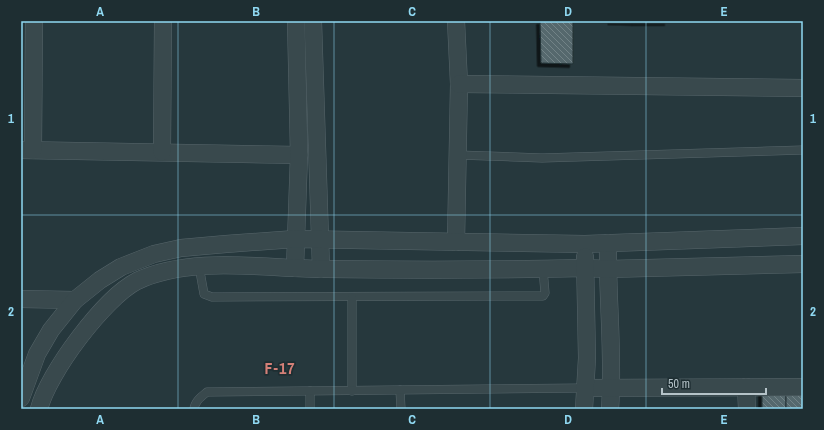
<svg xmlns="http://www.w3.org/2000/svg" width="824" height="430" viewBox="0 0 824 430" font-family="'Archivo Narrow',sans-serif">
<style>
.building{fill:url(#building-back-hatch);stroke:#203034;filter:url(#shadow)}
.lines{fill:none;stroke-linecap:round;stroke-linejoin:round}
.lane-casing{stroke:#57666b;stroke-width:9}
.street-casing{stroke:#57666b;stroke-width:18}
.lane{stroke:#39494d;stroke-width:8}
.street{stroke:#39494d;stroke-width:17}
.grid{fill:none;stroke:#90d9f2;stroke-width:1;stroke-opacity:0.55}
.labels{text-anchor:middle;stroke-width:3.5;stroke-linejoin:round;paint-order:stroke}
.district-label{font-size:16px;font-weight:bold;letter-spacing:1px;fill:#d48078;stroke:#1e2e32}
.neatline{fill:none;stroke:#90d9f2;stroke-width:1.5}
.grid-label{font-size:13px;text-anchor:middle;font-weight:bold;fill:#90d9f2}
</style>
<defs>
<pattern id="building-back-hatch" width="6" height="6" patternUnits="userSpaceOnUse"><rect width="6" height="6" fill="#54686d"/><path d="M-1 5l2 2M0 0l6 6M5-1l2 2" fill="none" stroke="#728387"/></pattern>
<filter id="shadow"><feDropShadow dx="-3.5" dy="3.5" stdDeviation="0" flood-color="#0009"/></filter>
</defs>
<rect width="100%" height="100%" fill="#26383d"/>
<g class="building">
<polygon points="540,21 573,21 573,64 541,63"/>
<polygon points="611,21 636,21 636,22"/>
<rect x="636" y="21" width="32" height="1"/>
<rect x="762" y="390" width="24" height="19"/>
<polygon points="786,390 803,391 803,409 786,409"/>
</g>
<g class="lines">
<defs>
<g id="lane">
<polyline points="458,155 542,158 803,150"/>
<polyline points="199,266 204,294 212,297 543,296 545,293 543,269"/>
<polyline points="400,390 401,409"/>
<polyline points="310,391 310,409"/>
<polyline points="352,391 352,297"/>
<path d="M194 409C195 401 201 397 207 392L586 388"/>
</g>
<g id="street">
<polyline points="313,21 321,269"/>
<polyline points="456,21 459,84 456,242"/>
<polyline points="459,84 803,88"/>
<polyline points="21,150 299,155"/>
<polyline points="33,150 34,21"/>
<polyline points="162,152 163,21"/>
<path d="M608 243C607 298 614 354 610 409"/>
<polyline points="295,268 299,155 296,21"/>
<polyline points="21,299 75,300"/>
<polyline points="746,387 747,409"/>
<polyline points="586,388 803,387"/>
<polyline points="21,398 37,354 51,330 75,300 100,280 121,267 154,254 181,248 226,244 295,239 585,244 803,236"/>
<path d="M39 409C48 373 104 298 137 281 192 255 267 269 326 269 412 270 499 270 585 268L608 269 803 264"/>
<polyline points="584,409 587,358 585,257"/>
</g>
</defs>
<use href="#lane" class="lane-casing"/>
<use href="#street" class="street-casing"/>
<use href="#lane" class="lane"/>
<use href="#street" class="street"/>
</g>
<path class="grid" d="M178 21V409M334 21V409M490 21V409M646 21V409M21 215H803"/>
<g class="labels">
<g class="district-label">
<text x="280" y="374">F-17</text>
</g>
</g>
<rect width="824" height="430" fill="none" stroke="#1e2e32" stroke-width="44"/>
<path d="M662 388v6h104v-6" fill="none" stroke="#b5c3c8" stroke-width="2"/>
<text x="668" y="388" font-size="12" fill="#b5c3c8" stroke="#1e2e32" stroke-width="3" paint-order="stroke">50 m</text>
<rect x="22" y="22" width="780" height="386" class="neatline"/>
<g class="grid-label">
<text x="100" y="16">A</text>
<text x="256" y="16">B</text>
<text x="412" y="16">C</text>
<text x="568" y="16">D</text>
<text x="724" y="16">E</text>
<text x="11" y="123">1</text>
<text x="813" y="123">1</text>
<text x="11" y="316">2</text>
<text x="813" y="316">2</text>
<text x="100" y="424">A</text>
<text x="256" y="424">B</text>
<text x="412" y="424">C</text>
<text x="568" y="424">D</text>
<text x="724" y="424">E</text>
</g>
</svg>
